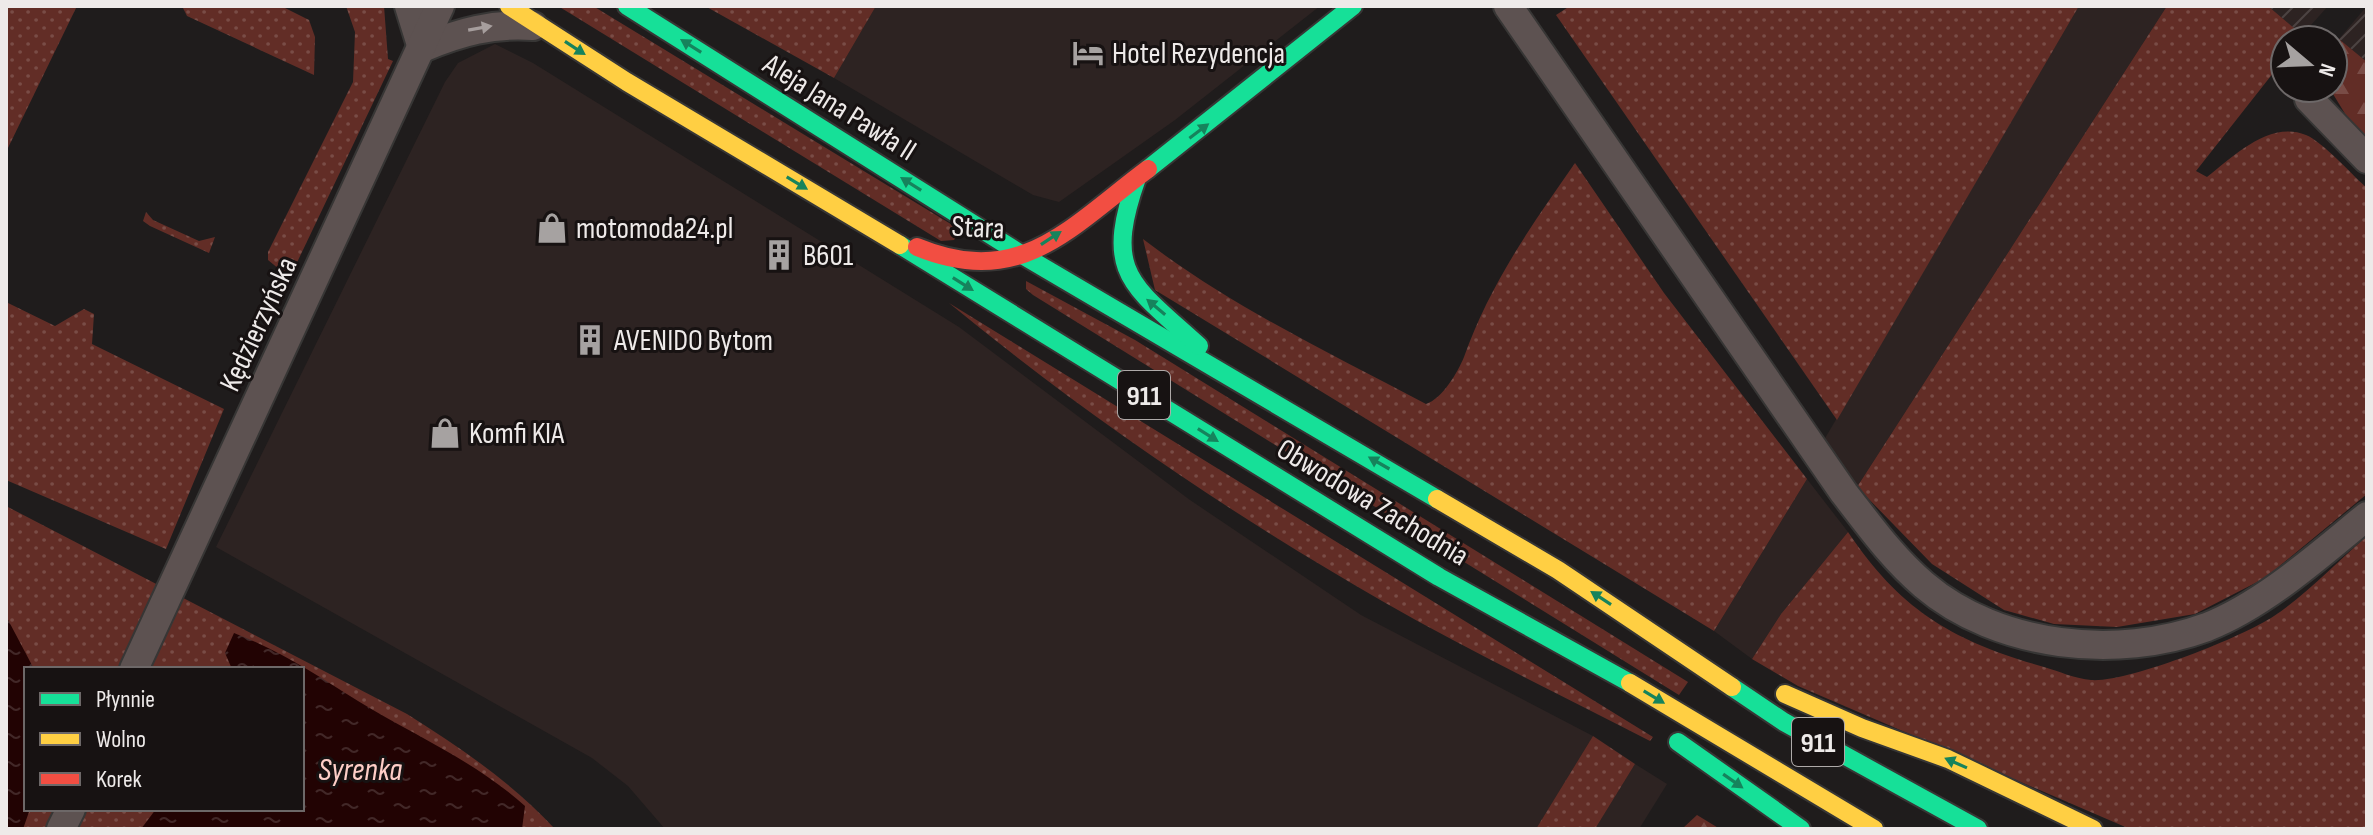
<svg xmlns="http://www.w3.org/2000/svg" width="2373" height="835" viewBox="0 0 2373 835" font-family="'Sofia Sans Condensed',sans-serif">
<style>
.built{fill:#2d2322}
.industrial{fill:url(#industrial-furrows)}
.grass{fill:url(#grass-dots);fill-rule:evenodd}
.forest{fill:url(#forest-firs)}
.water{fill:url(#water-ripples)}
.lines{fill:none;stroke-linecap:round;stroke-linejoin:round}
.street-casing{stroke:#373635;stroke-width:32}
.fast-casing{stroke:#373635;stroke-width:22}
.slow-casing{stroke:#373635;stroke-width:22}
.jam-casing{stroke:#373635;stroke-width:22}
.street{stroke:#5d5251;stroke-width:28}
.fast{stroke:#16e098;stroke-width:18}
.slow{stroke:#ffcf43;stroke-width:18}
.jam{stroke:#f24e42;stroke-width:18}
.oneway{fill:#a69e9d}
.oneway2{fill:#16835c}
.labels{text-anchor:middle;stroke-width:6;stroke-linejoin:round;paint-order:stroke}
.shield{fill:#171212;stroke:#aea9a8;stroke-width:2}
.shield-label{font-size:28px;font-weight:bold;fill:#eeeae9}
.poi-label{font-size:30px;fill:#eeeae9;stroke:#171212;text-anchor:start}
.street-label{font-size:30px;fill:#eeeae9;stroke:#171212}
.water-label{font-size:32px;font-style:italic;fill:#fecec7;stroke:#171212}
</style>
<defs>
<pattern id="industrial-furrows" width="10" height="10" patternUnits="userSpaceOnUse" patternTransform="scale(2)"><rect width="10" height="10" fill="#2d2322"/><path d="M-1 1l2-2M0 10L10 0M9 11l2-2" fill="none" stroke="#4c4342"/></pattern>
<pattern id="grass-dots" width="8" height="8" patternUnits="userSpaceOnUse" patternTransform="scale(2)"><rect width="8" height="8" fill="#622d26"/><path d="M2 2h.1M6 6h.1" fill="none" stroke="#794c46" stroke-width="1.8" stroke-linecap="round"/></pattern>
<pattern id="forest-firs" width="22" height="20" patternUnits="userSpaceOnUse" patternTransform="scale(2)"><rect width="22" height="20" fill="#622d26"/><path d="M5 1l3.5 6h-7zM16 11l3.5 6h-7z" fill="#794c46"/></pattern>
<pattern id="water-ripples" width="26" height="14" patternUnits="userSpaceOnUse" patternTransform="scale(2)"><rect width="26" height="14" fill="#220303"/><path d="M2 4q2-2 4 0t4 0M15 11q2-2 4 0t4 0" fill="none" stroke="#422828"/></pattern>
</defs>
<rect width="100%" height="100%" fill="#1f1c1c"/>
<g class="built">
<polygon points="876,6 1320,6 1175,120 1059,202 1033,195 834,78"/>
<polygon points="2079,6 2167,6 1857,487 1824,440"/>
<polygon points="495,44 533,63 959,327 1190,500 1361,615 1593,736 1536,829 665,829 628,786 592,758 216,547 445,82 458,63"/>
<polygon points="1807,479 1848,532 1781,614 1752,659 1714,631"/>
<polygon points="1635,764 1667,784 1639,829 1595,829"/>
</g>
<g class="industrial">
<polygon points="2268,6 2328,6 2302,35"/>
<polygon points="2367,6 2367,62 2339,39"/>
</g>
<g class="grass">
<polygon points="6,6 77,6 6,152"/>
<polygon points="182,6 281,6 309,20 315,37 314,75 187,16"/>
<polygon points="346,6 384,6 388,59 393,61 292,273 285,274 268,260 268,252 353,82 355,32"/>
<polygon points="558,6 593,6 954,226 958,234 954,240 941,241"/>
<polygon points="705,6 876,6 834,78"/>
<polygon points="1570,6 2079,6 1837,420 1556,15"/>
<path d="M2167 6H2268L2302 35 2298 40H2285V58L2196 171 2207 177C2233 157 2269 120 2306 135 2323 142 2352 175 2367 188V494L2265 578 2195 614 2117 627 2054 624 2004 610 1932 564 1857 487Z"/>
<path d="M1575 163 1664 293 1807 479 1714 631 1155 290 1143 239C1230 306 1330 353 1426 404 1442 399 1458 372 1464 357 1490 284 1531 226 1575 163Z"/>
<polygon points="146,212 153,220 199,241 215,237 209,253 150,226 143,221"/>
<polygon points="1026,281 1135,340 1688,682 1679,695 1033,295 1026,289"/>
<polygon points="6,302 55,326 84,309 94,314 92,344 224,409 166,549 6,480"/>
<path d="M949 303 1653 737 1650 741C1561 695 1469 651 1382 601 1229 513 1085 415 949 303Z"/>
<path d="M6 506 407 714C461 748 511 782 555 829H6ZM26 669H302V809H26Z"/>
<path d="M1848 532C1901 611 1953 641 2044 667 2058 671 2076 679 2091 680 2127 683 2243 637 2274 616 2307 594 2337 562 2367 536V829H2130L1798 686 1752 659 1781 614Z"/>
<polygon points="1593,736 1635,764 1595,829 1536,829"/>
</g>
<g class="forest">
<polygon points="2339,39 2367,62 2367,140 2347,117 2330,89 2333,88 2333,56"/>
<polygon points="1697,815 1720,829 1682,829"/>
</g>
<g class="water">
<polygon points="6,616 34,669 26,669 26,809 30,809 23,829 6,829"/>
<path d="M234 633C279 650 318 676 358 701 415 736 475 761 525 806L522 829H141L156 809H302V669H232L225 653Z"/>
</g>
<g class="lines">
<defs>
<g id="street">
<polyline points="409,6 422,48"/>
<path d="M1508 6 1844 493C1869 525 1892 558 1924 585 1998 648 2118 660 2207 627 2265 604 2319 555 2367 516"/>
<path d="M422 48C460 32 493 23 533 26"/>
<polyline points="2309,99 2367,159"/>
<polyline points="134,669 440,6"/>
<polyline points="61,829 71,809"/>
</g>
<g id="fast">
<polyline points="627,6 1024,256 1437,499"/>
<polyline points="1148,169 1353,6"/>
<path d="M1137 178C1103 274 1131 284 1199 346"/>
<polyline points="900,245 1439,577 1630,683"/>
<polyline points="1732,687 1784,722 1978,829"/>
<polyline points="1678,742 1801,829"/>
</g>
<g id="slow">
<polyline points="509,6 627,82 900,245"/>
<polyline points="1437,499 1558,570 1732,687"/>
<polyline points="1630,683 1874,829"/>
<polyline points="1785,694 1862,728 1948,759 2093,829"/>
</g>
<path id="jam" d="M917 247C1021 290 1070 227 1148 169"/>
</defs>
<use href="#street" class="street-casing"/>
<use href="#fast" class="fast-casing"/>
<use href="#slow" class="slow-casing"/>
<use href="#jam" class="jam-casing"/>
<use href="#street" class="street"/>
<use href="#fast" class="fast"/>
<use href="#slow" class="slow"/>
<use href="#jam" class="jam"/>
</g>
<defs><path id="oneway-solid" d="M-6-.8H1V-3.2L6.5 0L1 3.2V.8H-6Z" transform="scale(2)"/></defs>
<use class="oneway" href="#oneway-solid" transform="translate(480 28) rotate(-10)"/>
<g class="oneway2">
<use href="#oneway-solid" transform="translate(691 46) rotate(-148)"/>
<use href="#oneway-solid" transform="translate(575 48) rotate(33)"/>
<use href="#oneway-solid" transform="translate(1199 131) rotate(-37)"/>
<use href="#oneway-solid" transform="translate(797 183) rotate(31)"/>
<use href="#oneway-solid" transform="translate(911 184) rotate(-148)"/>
<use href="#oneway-solid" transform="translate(1051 238) rotate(-33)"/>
<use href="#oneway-solid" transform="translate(963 284) rotate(32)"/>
<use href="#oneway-solid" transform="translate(1156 307) rotate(-140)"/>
<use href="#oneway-solid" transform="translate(1208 435) rotate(32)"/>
<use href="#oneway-solid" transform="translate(1379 463) rotate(-150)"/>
<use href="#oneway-solid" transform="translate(1601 598) rotate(-147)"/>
<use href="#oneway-solid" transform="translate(1654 697) rotate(31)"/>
<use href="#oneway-solid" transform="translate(1956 763) rotate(-156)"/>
<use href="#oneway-solid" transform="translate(1733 781) rotate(35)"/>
</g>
<defs>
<symbol id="hotel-bare" viewBox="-9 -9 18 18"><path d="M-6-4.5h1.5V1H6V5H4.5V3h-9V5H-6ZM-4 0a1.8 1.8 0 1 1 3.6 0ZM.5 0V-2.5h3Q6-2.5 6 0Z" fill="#a6a2a1" stroke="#171212" stroke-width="2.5" paint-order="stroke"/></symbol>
<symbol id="shop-bare" viewBox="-9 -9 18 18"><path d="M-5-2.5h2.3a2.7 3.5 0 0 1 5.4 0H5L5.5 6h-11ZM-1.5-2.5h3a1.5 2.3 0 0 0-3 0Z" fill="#a6a2a1" stroke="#171212" stroke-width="2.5" paint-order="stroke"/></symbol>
<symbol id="building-bare" viewBox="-9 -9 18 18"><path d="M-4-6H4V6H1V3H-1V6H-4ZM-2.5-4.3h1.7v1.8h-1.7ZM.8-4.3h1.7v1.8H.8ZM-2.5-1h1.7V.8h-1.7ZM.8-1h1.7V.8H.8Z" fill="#a6a2a1" stroke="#171212" stroke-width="2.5" paint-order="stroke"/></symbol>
</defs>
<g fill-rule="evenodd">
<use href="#hotel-bare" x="1066" y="31" width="44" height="44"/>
<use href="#shop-bare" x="530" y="206" width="44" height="44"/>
<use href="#building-bare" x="757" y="233" width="44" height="44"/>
<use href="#building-bare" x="568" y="318" width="44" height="44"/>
<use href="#shop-bare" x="423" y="411" width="44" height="44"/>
</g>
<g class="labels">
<g class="shield">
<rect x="1118" y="371" width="52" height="48" rx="6"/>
<rect x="1792" y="718" width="52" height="48" rx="6"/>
</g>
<g class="shield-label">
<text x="1144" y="405">911</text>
<text x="1818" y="752">911</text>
</g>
<g class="poi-label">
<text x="1112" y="63">Hotel Rezydencja</text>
<text x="576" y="238">motomoda24.pl</text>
<text x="803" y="265">B601</text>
<text x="614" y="350">AVENIDO Bytom</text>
<text x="469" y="443">Komfi KIA</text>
</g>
<g class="street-label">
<text transform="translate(840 107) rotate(32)" y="10">Aleja Jana Pawła II</text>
<text transform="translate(978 227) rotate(3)" y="10">Stara</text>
<text transform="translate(258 324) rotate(-65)" y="10">Kędzierzyńska</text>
<text transform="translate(1373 502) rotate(31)" y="10">Obwodowa Zachodnia</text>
</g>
<g class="water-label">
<text x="360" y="780">Syrenka</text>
</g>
</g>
<rect width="2373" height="835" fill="none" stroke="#eeeae9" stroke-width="16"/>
<rect x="24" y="667" width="280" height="144" fill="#171212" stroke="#6d6868" stroke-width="2"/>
<rect x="40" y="693" width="40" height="12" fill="#16e098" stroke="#6d6868" stroke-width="2"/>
<text x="96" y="707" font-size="24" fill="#eeeae9">Płynnie</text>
<rect x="40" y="733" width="40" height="12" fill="#ffcf43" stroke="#6d6868" stroke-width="2"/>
<text x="96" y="747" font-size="24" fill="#eeeae9">Wolno</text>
<rect x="40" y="773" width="40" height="12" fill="#f24e42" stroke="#6d6868" stroke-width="2"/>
<text x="96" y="787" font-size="24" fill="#eeeae9">Korek</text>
<g transform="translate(2309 64) rotate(109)"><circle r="38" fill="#171212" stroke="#6d6868" stroke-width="2"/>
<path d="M0-6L14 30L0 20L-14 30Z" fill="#a6a2a1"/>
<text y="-12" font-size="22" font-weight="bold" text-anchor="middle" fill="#eeeae9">N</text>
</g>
</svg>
